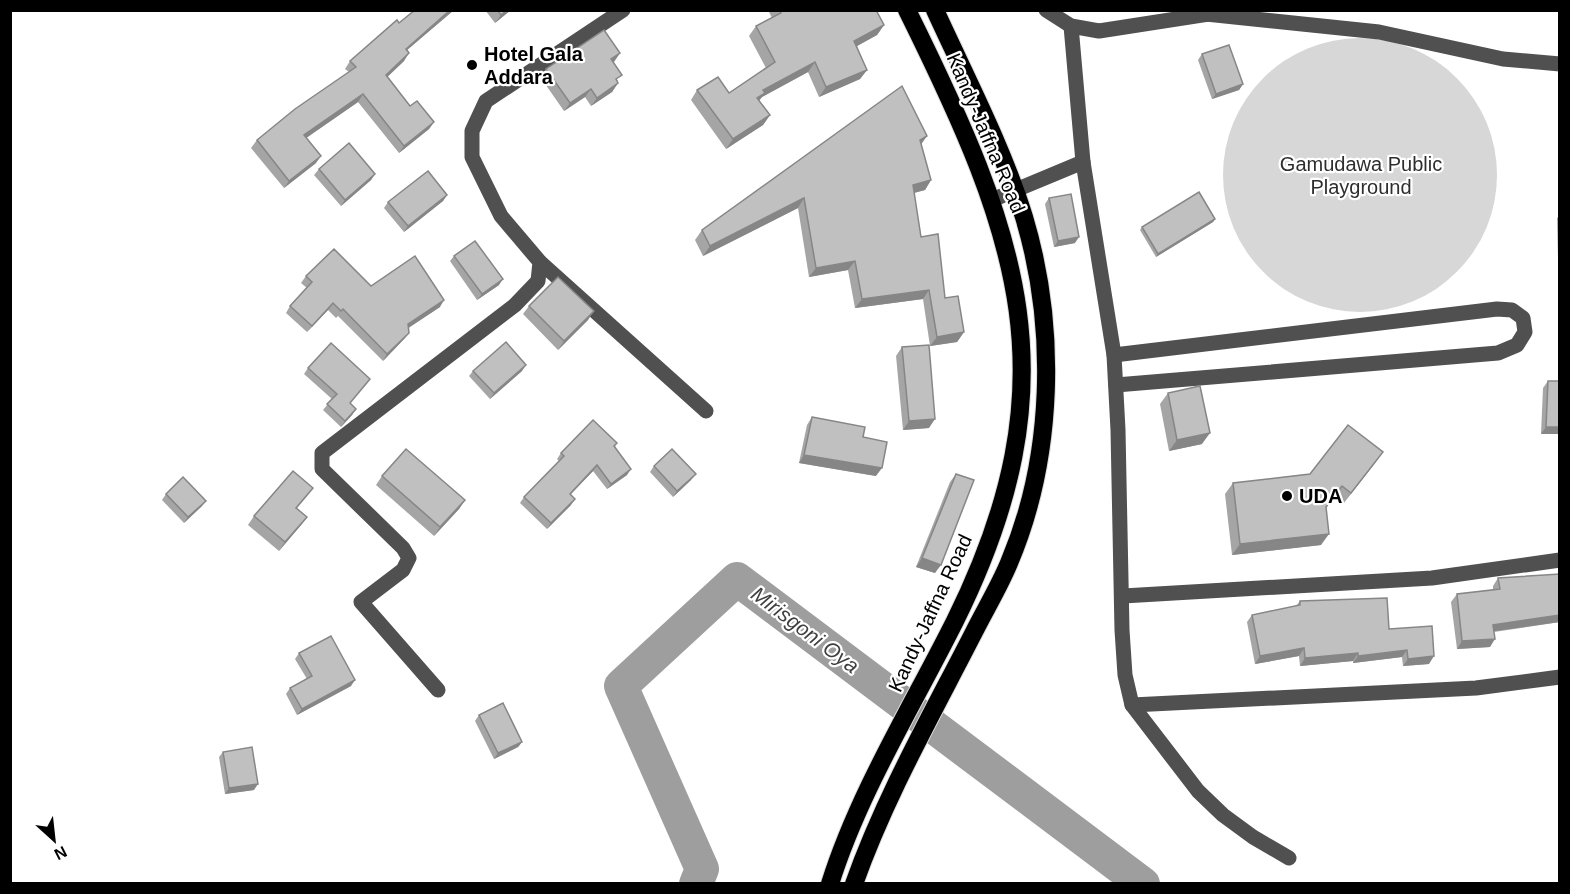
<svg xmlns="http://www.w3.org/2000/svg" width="1570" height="894" viewBox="0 0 1570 894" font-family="Arial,sans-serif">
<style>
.green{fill:#d7d7d7}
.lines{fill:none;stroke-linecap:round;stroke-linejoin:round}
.river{stroke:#9e9e9e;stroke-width:34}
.highway-casing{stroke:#dbdbdb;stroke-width:20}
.minor{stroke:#505050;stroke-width:15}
.highway{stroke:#000;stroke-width:18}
.wall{fill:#a5a5a5}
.shaded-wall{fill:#868686}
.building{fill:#c0c0c0;stroke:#868686;stroke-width:1.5}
.poi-dot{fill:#000;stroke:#fff;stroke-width:2}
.labels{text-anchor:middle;stroke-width:4.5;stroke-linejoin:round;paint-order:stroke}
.poi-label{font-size:20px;font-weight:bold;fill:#000;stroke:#fff;text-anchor:start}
.street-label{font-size:20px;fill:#000;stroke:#fff}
.park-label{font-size:20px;fill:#2e2e2e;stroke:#fff}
.water-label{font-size:21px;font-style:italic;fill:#3f3f3f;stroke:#fff}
</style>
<rect width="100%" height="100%" fill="#fff"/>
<circle class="green" cx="1360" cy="175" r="137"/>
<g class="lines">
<polyline class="river" points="696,884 702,869 621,686 737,579 1143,884"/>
<defs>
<g id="highway">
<path d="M830 884C858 794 913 705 955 621 1074 381 1019 236 907 10"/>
<path d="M854 884C885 797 931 716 973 634 985 610 999 587 1009 563 1054 457 1057 327 1024 217 1002 146 966 78 935 10"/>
</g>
</defs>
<use href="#highway" class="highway-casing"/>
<g class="minor">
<polyline points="1046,10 1071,26 1099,31 1215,13"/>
<polyline points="1206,14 1379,32 1503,59 1560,64"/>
<polyline points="1071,26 1083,162 1114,355 1118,430 1122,630 1125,675 1132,705 1198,791 1223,815 1253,837 1289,858"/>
<polyline points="992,200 1083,162"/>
<polyline points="540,262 706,411"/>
<polyline points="1114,355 1497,309 1512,310 1523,318 1525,332 1517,345 1498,353 1116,385"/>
<polyline points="1123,596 1432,578 1560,560"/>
<polyline points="438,690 361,602 403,570 409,558 403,548 322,469 322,453 515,305 538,281 540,262 501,216 472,157 472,131 486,101 623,10"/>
<polyline points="1132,705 1476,688 1560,677"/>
</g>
<use href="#highway" class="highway"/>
</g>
<g class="wall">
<polygon points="415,10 454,10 407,50 404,61 387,77 410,106 434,122 429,129 399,153 358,102 306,138 316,163 284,188 251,148 257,140 349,72 345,69 350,61"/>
<polygon points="485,10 511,10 495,23"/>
<polygon points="768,10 876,10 884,25 877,35 857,46 867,70 860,79 819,97 808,72 762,97 759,100 770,115 763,125 726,149 691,100 697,90 729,93 766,68 749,36 756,26 772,18"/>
<polygon points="620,53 613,62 618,83 612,92 591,106 585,97 564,111 541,78 546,69"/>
<polygon points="1202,54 1243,84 1239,90 1212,99 1198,60"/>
<polygon points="921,145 931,180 925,190 914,193 921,237 945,298 964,332 957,342 930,346 923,299 855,308 848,270 809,277 798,208 703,256 695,240 702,230"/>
<polygon points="319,169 375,174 371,180 341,206 314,175"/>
<polygon points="447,195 443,201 404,232 384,208 388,202"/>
<polygon points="1049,198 1075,243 1054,247 1045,204"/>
<polygon points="1560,215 1560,258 1558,258 1557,218"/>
<polygon points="1215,219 1213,222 1156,257 1140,230 1142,227"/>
<polygon points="454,256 499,285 477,300 450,261"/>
<polygon points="306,276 371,286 440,307 409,327 409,333 404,339 383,361 338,316 336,318 328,310 307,332 286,313 290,306 307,288 301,283"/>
<polygon points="529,306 588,320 558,350 523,314"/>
<polygon points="902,347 929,428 903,430 896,356"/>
<polygon points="308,368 356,409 352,415 341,427 323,410 332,399 304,374"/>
<polygon points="473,371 522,371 490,399 469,376"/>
<polygon points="1548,381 1560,434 1541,434 1543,388"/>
<polygon points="1168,393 1202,444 1169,451 1160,404"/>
<polygon points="812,417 863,437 876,476 799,463 807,425"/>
<polygon points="617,443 615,446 627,475 607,489 593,471 570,495 571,505 547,529 520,503 524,497 559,461 557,459 561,453"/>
<polygon points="1375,463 1343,504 1334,497 1326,508 1321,545 1232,555 1225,494 1233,483 1310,474"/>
<polygon points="654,466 691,480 673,497 650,472"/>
<polygon points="956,474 935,573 916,567 950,482"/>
<polygon points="382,476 465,500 459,509 434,536 376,485"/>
<polygon points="166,494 202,506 184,523 162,500"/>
<polygon points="307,496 297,508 307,517 301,525 279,551 248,525 254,516"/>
<polygon points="1560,574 1560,622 1494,632 1490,647 1457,649 1451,602 1457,594 1493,590 1493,586 1498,578"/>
<polygon points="1300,601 1389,629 1429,664 1403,666 1402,657 1353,663 1353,661 1300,666 1299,656 1255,664 1247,622 1252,615 1296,606"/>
<polygon points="299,653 351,686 297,715 286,694 290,688 307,679 295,659"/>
<polygon points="479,715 522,742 518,747 494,759 475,721"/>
<polygon points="223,752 254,790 225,794 219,757"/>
</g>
<g class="shaded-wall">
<polygon points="450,10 454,10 400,56 406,49"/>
<polygon points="507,10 511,10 495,23 501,15"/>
<polygon points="884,25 877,35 848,51 854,41"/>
<polygon points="409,53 404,61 381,83 386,75"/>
<polygon points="620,53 614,62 605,68 611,59"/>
<polygon points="815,62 808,72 762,97 758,102 750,107 763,90"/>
<polygon points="867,70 860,79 819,97 826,87"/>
<polygon points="618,83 612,92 591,106 597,98"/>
<polygon points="1243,84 1239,90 1212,99 1216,94"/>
<polygon points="591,89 585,97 564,111 570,103"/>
<polygon points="363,94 358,102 299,143 304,135"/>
<polygon points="770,115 763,125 726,149 733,139"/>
<polygon points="434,122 429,129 399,153 404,146"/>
<polygon points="927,136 920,146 920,140"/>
<polygon points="321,156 316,163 284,188 289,181"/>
<polygon points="375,174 371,180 341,206 345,200"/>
<polygon points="931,180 925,190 906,195 913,185"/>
<polygon points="447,195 443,201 404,232 408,226"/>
<polygon points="804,198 798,208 703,256 710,246"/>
<polygon points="1215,219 1213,222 1156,257 1158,254"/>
<polygon points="1079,237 1075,243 1054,247 1058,241"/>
<polygon points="855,261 848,270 809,277 816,268"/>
<polygon points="503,279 499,285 477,300 482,294"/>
<polygon points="929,290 923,299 855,308 862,299"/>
<polygon points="444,300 440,307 404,331 408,324"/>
<polygon points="333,303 328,310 307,332 312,326"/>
<polygon points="594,311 588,320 558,350 564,341"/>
<polygon points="964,332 957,342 930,346 937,337"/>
<polygon points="409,333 404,339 383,361 387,354"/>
<polygon points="526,365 522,371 490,399 494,393"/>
<polygon points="356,409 352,415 341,427 345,421"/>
<polygon points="935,419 929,428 903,430 909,421"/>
<polygon points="1546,427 1560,427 1560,434 1541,434"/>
<polygon points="1210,433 1202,444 1169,451 1177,440"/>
<polygon points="1383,452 1375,463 1343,504 1351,493"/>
<polygon points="804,455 882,468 876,476 799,463"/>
<polygon points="597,465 593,471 565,500 570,494"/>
<polygon points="631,469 627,475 607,489 611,484"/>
<polygon points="696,474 691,480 673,497 677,491"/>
<polygon points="575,499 571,505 547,529 551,523"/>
<polygon points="465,500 459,509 434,536 440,527"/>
<polygon points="206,501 202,506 184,523 188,517"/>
<polygon points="307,517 301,525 279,551 285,542"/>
<polygon points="1329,534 1321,545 1232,555 1240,544"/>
<polygon points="922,558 941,565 935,573 916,567"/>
<polygon points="1560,615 1560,622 1488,632 1493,625"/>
<polygon points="1495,639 1490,647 1457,649 1462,641"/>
<polygon points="1304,648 1299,656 1255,664 1260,656"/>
<polygon points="1407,650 1402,657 1353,663 1358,656"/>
<polygon points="1358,653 1353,661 1300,666 1305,658"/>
<polygon points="1434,656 1429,664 1403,666 1408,659"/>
<polygon points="355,680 351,686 297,715 302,709"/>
<polygon points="522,742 518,747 494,759 498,753"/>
<polygon points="258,784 254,790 225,794 229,788"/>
</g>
<g class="building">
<polygon points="415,10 450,10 406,49 409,53 386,75 410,106 417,101 434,122 404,146 363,94 304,135 321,156 289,181 257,140 295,109 356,67 350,61 397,20 399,23"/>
<polygon points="497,10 507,10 501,15"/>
<polygon points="780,10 876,10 884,25 854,41 867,70 826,87 815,62 763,90 765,93 757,98 770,115 733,139 697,90 718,77 729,93 775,62 756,26 781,13"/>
<polygon points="604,30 620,53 611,59 622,75 616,79 618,83 597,98 591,89 570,103 546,69"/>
<polygon points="1229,45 1243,84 1216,94 1202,54"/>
<polygon points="902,86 927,136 920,140 931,180 913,185 921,237 938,234 945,298 958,296 964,332 937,337 929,290 862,299 855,261 816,268 804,198 710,246 702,230"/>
<polygon points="349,143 375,174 345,200 319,169"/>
<polygon points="428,171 447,195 408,226 388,202"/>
<polygon points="1199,192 1215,219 1158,254 1142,227"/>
<polygon points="1071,194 1079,237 1058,241 1049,198"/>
<polygon points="475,241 503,279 482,294 454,256"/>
<polygon points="334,249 371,286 415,256 444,300 408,324 409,333 387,354 343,309 341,311 333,303 312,326 290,306 312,282 306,276"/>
<polygon points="558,277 594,311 564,341 529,306"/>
<polygon points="506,342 526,365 494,393 473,371"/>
<polygon points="331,343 370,379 350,403 356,409 345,421 327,404 337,394 308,368"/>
<polygon points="929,345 935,419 909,421 902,347"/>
<polygon points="1548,381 1560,381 1560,427 1546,427"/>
<polygon points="1200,386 1210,433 1177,440 1168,393"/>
<polygon points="812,417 865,427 863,437 887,442 882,468 804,455"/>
<polygon points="593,420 617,443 614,446 631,469 611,484 597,465 570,494 575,499 551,523 524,497 564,456 561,453"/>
<polygon points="1348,425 1383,452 1351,493 1342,486 1326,507 1329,534 1240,544 1233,483 1310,474"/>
<polygon points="406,449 465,500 440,527 382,476"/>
<polygon points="672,449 696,474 677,491 654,466"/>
<polygon points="293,471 313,488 296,508 307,517 285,542 254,516"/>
<polygon points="956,474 974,480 941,565 922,558"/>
<polygon points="183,477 206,501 188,517 166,494"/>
<polygon points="1560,574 1560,615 1493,625 1495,639 1462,641 1457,594 1500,589 1498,578"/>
<polygon points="1387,598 1389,629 1432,626 1434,656 1408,659 1407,650 1358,656 1358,653 1305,658 1304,648 1260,656 1252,615 1300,605 1300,601"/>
<polygon points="331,636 355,680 302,709 290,688 312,676 299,653"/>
<polygon points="503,703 522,742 498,753 479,715"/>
<polygon points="252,747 258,784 229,788 223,752"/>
</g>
<g class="poi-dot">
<circle cx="472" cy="65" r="6"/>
<circle cx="1287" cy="496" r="6"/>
</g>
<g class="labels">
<g class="poi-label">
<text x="484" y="61">Hotel Gala<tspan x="484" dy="23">Addara</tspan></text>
<text x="1299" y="503">UDA</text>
</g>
<g class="street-label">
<text transform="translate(986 133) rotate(67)" y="7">Kandy-Jaffna Road</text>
<text transform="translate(930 613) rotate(-65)" y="7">Kandy-Jaffna Road</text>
</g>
<g class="park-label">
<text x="1361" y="171">Gamudawa Public<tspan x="1361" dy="23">Playground</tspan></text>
</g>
<g class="water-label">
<text transform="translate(805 630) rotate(37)" y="7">Mirisgoni Oya</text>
</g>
</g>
<rect width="1570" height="894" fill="none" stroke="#000000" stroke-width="24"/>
<g transform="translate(54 840) rotate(153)" stroke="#ffffff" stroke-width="4.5" paint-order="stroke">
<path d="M0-4.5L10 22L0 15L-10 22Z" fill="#000000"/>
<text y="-9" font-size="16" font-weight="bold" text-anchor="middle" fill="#000000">N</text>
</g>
</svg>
